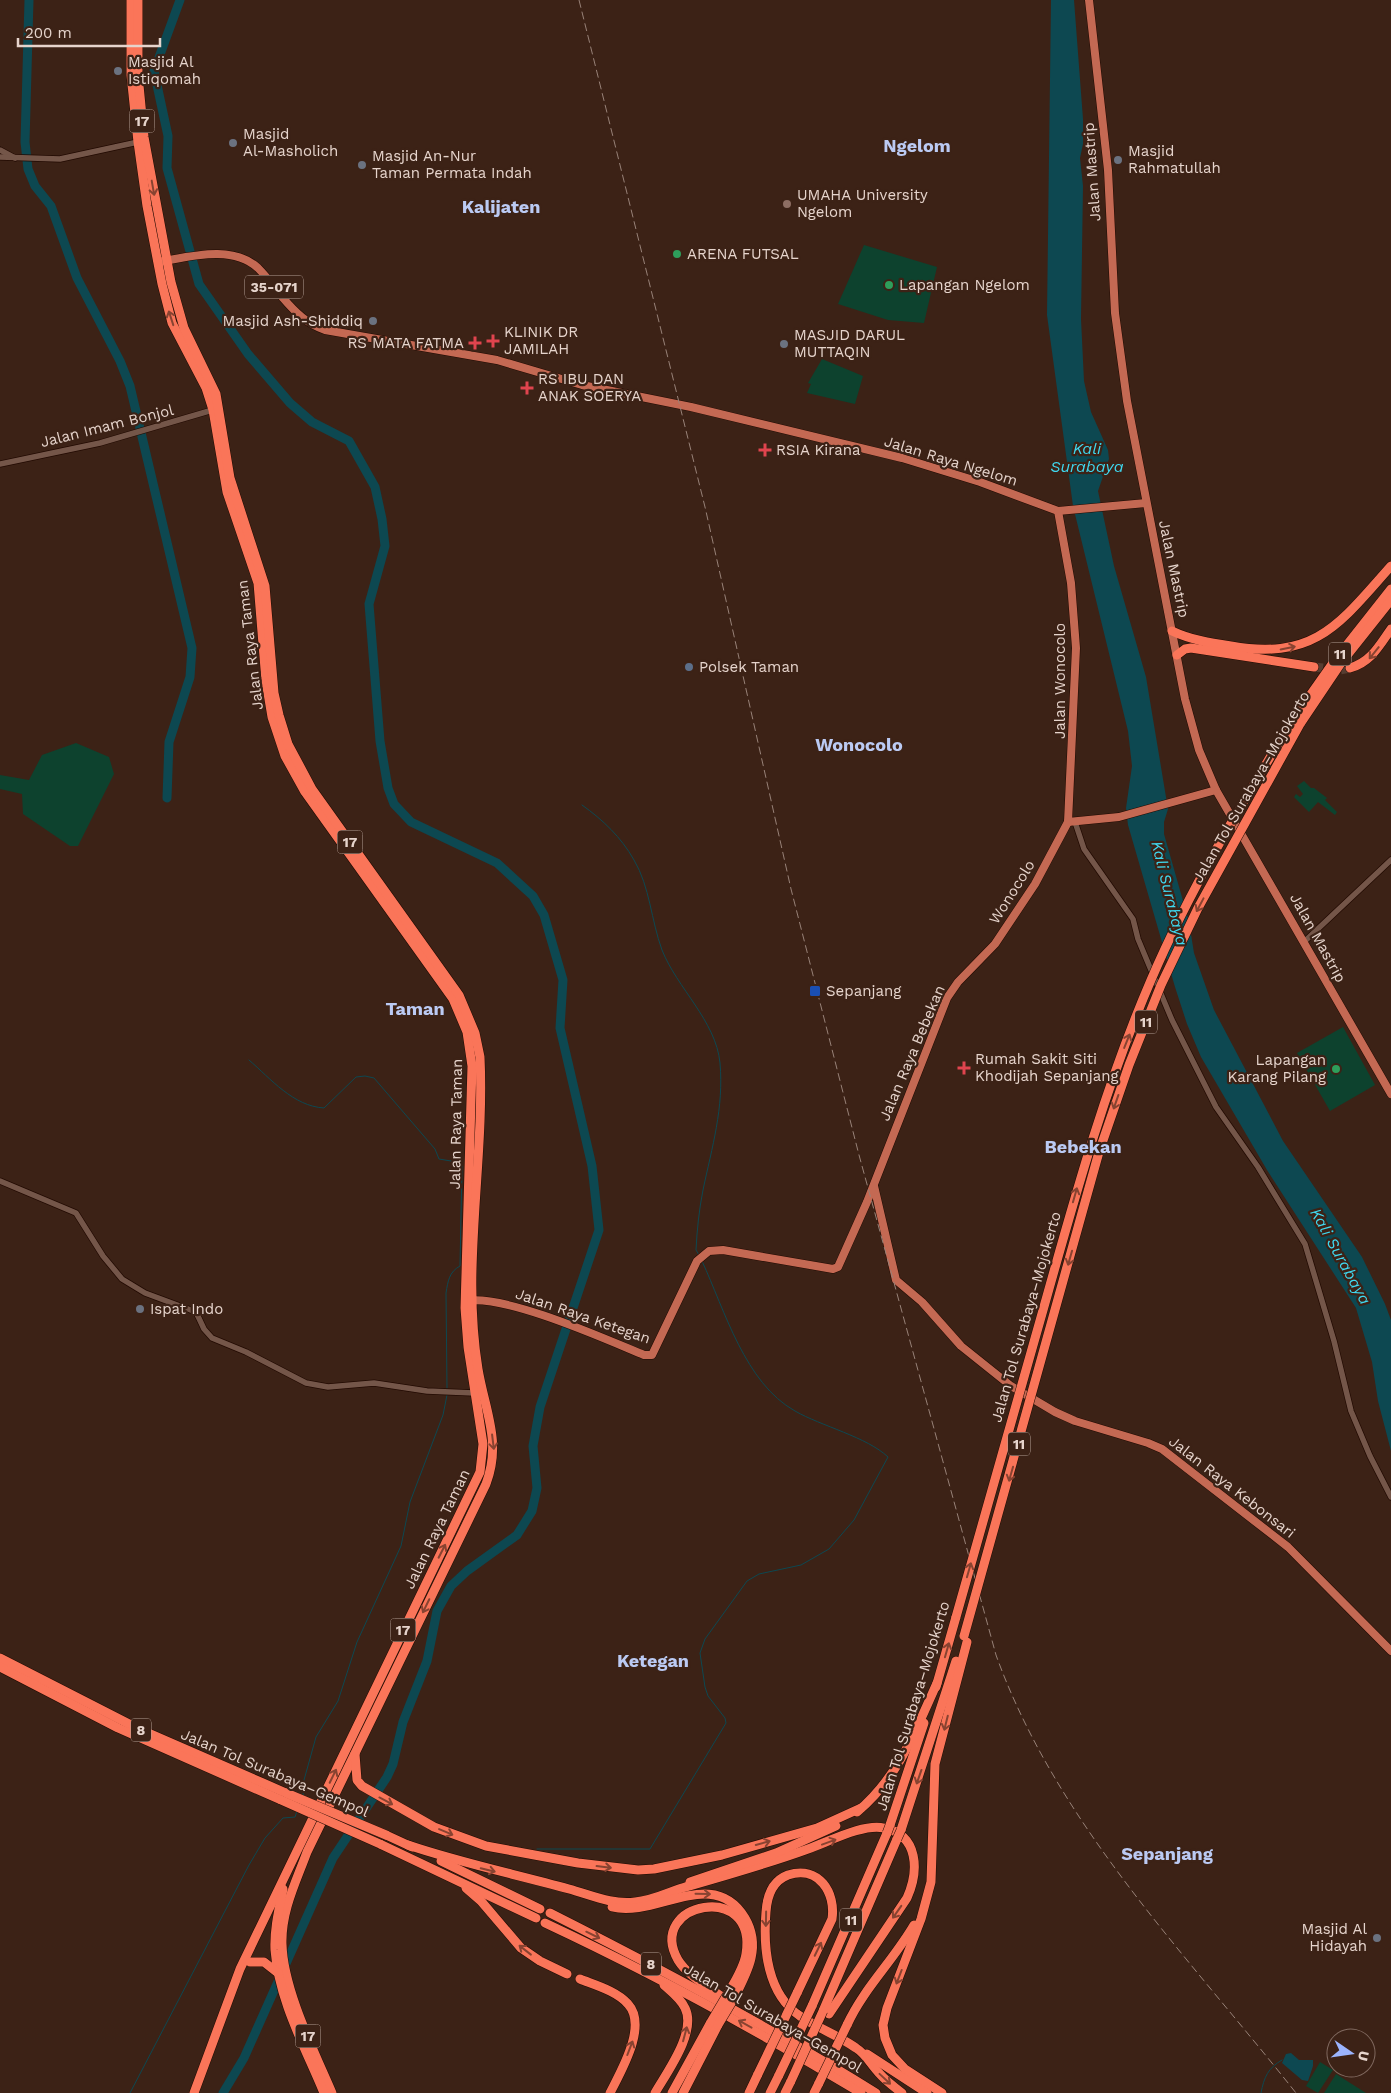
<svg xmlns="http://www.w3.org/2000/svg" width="1391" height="2093" viewBox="0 0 1391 2093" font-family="'Work Sans',sans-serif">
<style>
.green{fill:#0d422e}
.water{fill:#0d4851}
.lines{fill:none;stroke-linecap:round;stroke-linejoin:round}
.stream{stroke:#0d4851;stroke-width:1}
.river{stroke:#0d4851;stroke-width:9}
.highway-tunnel{stroke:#563d31;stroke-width:9;stroke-dasharray:9 4.5;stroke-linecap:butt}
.minor-casing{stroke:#220a02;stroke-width:7}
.major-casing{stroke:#220a02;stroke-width:9}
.highway-casing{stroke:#220a02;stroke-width:10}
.minor{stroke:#745649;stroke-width:5.5}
.major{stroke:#c46953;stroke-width:8}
.highway{stroke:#fa7559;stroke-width:9}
.rail{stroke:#988278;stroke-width:1;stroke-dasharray:8 4;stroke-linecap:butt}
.highway-bridge-casing{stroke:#220a02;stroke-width:10;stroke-linecap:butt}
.highway-bridge{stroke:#fa7559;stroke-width:9}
.oneway{stroke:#884331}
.worship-dot{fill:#6b7280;stroke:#3c2216;stroke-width:2}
.education-dot{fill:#8d6e63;stroke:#3c2216;stroke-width:2}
.leisure-dot{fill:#2e9e5b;stroke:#3c2216;stroke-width:2}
.health-dot{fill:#e0444e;stroke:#3c2216;stroke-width:2}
.service-dot{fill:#5c6f8a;stroke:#3c2216;stroke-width:2}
.transit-dot{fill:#1a4fb4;stroke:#3c2216;stroke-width:2}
.labels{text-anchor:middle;stroke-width:4.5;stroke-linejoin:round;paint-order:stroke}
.shield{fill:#3c2216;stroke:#b39f95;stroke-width:1}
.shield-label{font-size:14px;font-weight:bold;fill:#e6d4cc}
.poi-label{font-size:15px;fill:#e6d4cc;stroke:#3c2216;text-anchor:start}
.street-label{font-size:15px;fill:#e6d4cc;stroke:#3c2216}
.water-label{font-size:16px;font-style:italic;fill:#3fd9f0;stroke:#3c2216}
.quarter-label{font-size:18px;font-weight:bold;fill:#bbcaf3;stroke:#3c2216}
</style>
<rect width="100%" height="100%" fill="#3c2216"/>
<g class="green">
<polygon points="864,245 937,267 924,323 888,320 838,304"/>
<polygon points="822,359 863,376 855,404 807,393 811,384 808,383"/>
<polygon points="76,743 109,757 114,774 78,846 70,846 23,814 22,794 0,789 0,775 29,780 42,755"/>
<polygon points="1304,781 1311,788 1314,788 1327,798 1325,800 1337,812 1335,815 1318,802 1309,812 1294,797 1296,794 1300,797 1303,794 1297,786"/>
<polygon points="1343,1027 1375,1085 1330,1111 1297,1053"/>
<polygon points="1320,2062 1333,2070 1318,2093 1306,2086"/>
<polygon points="1336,2074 1366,2093 1324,2093"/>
</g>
<g class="water">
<polygon points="1051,0 1074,0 1083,119 1083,144 1080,158 1083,186 1081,319 1084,381 1091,412 1108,450 1109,459 1098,491 1114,566 1146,677 1168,809 1164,822 1164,834 1189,922 1194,953 1214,1010 1283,1141 1362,1257 1385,1304 1391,1320 1391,1451 1378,1401 1372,1362 1356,1308 1267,1170 1201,1057 1187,1024 1175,987 1128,825 1126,808 1132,766 1128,731 1073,506 1047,315"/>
<polygon points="1291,2053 1299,2060 1313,2060 1313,2066 1308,2081 1302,2080 1282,2063 1286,2054"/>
</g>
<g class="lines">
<g class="stream">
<path d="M582 805C603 820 621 837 634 860 650 887 651 920 662 950 677 988 716 1021 720 1063 724 1108 712 1147 703 1190 699 1210 697 1230 696 1250L699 1255"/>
<path d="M249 1060C271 1079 293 1106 324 1108L356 1077 365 1076 374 1078 435 1149 439 1159 451 1161 462 1166 460 1266C449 1272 448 1281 446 1293L447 1388"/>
<polyline points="303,1796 304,1780 316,1737 338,1701 357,1642 401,1546 410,1502 443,1415 447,1395"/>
<path d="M537 1849H650L726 1723 725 1718 708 1696 705 1687 700 1653 705 1639 747 1581 759 1574 801 1565 829 1549 854 1520 888 1457C867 1437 821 1426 795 1411 745 1383 725 1311 702 1261"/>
<polyline points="130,2093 249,1865 265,1838 283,1818 295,1817 297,1811"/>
<path d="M1261 2093C1264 2077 1268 2068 1282 2060"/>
</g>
<g class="river">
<polyline points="29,0 25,142 28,169 35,186 51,206 77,278 120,361 130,386 192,648 190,677 169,742 167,798"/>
<polyline points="180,0 154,71 168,136 167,168 199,284 248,354 290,403 312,422 349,441 375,487 382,519 385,546 369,604 380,741 388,788 394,804 411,822 497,863 533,896 544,915 563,980 560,1028 592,1166 599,1230 540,1407 533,1446 537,1488 532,1511 517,1535 467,1571 451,1586 437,1611 427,1661 403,1722 393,1764 387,1777 333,1858 244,2058 223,2093"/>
</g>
<polyline class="highway-tunnel" points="1314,667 1340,670 1350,668"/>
<defs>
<g id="minor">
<polyline points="0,150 15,158"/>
<polyline points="0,157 60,159 138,142"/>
<polyline points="0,464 100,443 216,409"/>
<polyline points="1075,822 1084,849 1133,919 1138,939 1172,1020 1216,1107 1258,1167 1305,1244 1334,1341 1351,1411 1370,1456 1391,1497"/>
<polyline points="1305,941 1391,860"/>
<polyline points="0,1181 76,1213 103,1256 122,1279 145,1293 196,1312 204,1329 212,1338 246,1352 306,1383 328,1387 374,1383 427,1391 474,1393"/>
</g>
<g id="major">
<polyline points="1089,0 1108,170 1115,313 1127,401 1185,699 1199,750 1216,790 1391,1094"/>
<path d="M158 262C189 257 232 244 258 268 267 277 275 288 283 298 295 312 307 324 325 330L497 360 582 385 691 407 902 458 980 482 1058 511 1146 503"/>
<polyline points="1068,822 1119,817 1216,790"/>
<polyline points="874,1186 896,1280 922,1302 961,1346 1011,1386 1055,1412 1075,1421 1148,1443 1162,1449 1288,1547 1391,1651"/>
<path d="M466 1301C505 1294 605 1339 644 1355H652L697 1261 709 1251 723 1250 833 1269 838 1267 867 1202 947 998 958 982 995 944 1035 884 1068 822 1076 648 1071 583 1058 511"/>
</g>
<g id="highway">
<polyline points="131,0 131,75 138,142 147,206 162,284 172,323 206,388 213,410 227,492 258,583 266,681 272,717 285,756 305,792 453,999 467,1032 472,1066 465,1308 468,1347 483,1444 480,1472 240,1969 194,2093"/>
<path d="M138 0V75L144 137 171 282 184 328 216 394 230 478 265 586 274 693 279 715 288 744 312 789 459 995 475 1033 480 1057C485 1161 461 1266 478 1369 485 1411 502 1442 486 1484L307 1852C296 1882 281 1911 282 1944 283 1989 314 2051 332 2093"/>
<path d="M1172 631C1191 640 1211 643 1231 646 1316 661 1340 623 1391 566"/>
<polyline points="1177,655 1185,649 1191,648 1314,667"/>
<path d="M1350 668C1371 662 1379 646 1391 629"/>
<polyline points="1292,721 1335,660 1391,589"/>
<polyline points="1300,724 1341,663 1391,600"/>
<polyline points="0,1658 137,1728 286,1793"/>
<polyline points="0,1667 118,1728 281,1800"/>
<polyline points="936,1687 956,1617"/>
<polyline points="355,1754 357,1780 362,1786 434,1827 486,1846 578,1863 638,1870 654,1869 722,1855 817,1828 861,1808"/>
<path d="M857 1812C899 1777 915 1731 937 1683"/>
<polyline points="890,1825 924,1723"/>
<polyline points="901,1830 956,1661"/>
<polyline points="386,1835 412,1847"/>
<polyline points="380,1844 536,1918"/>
<path d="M408 1845C461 1863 515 1874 569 1889 591 1895 612 1905 635 1902 651 1901 667 1893 682 1888 724 1876 767 1864 808 1849 828 1842 864 1823 884 1828 919 1835 919 1871 907 1898L829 2014"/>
<polyline points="441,1861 540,1909"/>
<polyline points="690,1882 776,1853 836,1826"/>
<polyline points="466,1888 481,1901 521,1948 540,1961 567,1974"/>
<path d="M283 1889C279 1909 274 1930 275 1950 279 2001 305 2047 324 2093"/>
<path d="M612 1907C657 1918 713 1865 745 1918 762 1947 747 1973 733 2000"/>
<path d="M550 1913C661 1969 770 2027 876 2093"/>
<path d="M545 1923C654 1974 758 2031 861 2093"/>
<polyline points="250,1962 264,1962 278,1973"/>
<path d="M580 1979C595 1985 617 1991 628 2004 648 2026 621 2071 610 2093"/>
<path d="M797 1993 832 1919C836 1893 819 1865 788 1875 772 1881 767 1896 766 1912 763 1948 767 1994 800 2016 817 2028 838 2035 856 2048 866 2054 871 2065 879 2073 886 2081 894 2087 902 2093"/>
<path d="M722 1997C707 1986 688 1976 678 1960 645 1902 758 1880 746 1954 744 1968 734 1983 727 1995"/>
<polyline points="812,2006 887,1833"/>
<polyline points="823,2011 897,1839"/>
<path d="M847 2025C864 1988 893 1961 914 1925"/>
<polyline points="867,2054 927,2093"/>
<path d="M655 2093C667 2072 697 2032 685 2008 681 1999 672 1992 664 1985"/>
<polyline points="672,2093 711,2022"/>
<polyline points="683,2093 718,2025"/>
<polyline points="749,2093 758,2074"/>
<polyline points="770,2093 779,2075"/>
<polyline points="785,2093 791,2081"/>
<polyline points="814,2093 819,2083"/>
<polyline points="942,2093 905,2069 892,2055 885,2038 883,2025 887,2008 921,1919 931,1882 935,1764 967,1642"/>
</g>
</defs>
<use href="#minor" class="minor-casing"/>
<use href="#major" class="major-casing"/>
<use href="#highway" class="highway-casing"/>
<use href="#minor" class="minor"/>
<use href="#major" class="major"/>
<use href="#highway" class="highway"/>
<path class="rail" d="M579 0 705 507 791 889 859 1155 996 1655C1057 1824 1187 1955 1296 2093"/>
<defs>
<g id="highway-bridge">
<path d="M956 1617C986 1510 1017 1403 1047 1296 1077 1189 1107 1082 1151 980 1190 889 1241 805 1292 721"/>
<polyline points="964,1636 1099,1152 1129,1065 1161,985 1198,908 1300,724"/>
<polyline points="286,1793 386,1835"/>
<polyline points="281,1800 380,1844"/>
<polyline points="887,1833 890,1825"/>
<polyline points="897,1839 901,1830"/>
<polyline points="711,2022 727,1995"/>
<polyline points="718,2025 733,2000"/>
<polyline points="758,2074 797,1993"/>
<polyline points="779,2075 812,2006"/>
<polyline points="791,2081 823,2011"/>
<polyline points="819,2083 847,2025"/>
</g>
</defs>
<use href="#highway-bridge" class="highway-bridge-casing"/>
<use href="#highway-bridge" class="highway-bridge"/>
</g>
<defs><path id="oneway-shaft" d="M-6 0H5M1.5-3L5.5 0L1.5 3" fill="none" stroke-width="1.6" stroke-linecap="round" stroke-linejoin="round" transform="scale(1.25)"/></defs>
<g class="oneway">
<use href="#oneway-shaft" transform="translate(153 188) rotate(80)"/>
<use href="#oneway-shaft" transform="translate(171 318) rotate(-108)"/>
<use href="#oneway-shaft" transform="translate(1288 648) rotate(-11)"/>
<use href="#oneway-shaft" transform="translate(1374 653) rotate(129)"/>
<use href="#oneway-shaft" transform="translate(1200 905) rotate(118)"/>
<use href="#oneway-shaft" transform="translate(1127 1041) rotate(-68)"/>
<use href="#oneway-shaft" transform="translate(1116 1102) rotate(109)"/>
<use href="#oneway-shaft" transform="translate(1075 1195) rotate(-74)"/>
<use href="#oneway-shaft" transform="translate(1070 1258) rotate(106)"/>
<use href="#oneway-shaft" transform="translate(493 1442) rotate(83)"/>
<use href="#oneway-shaft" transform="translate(1011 1474) rotate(106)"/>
<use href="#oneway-shaft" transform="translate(442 1551) rotate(-63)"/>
<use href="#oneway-shaft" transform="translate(969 1570) rotate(-74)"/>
<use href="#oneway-shaft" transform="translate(426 1606) rotate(116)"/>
<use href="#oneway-shaft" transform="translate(947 1650) rotate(-74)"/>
<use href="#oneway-shaft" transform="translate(946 1723) rotate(104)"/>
<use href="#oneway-shaft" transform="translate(333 1776) rotate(-64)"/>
<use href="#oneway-shaft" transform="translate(919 1777) rotate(109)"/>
<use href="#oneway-shaft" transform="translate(386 1801) rotate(28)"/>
<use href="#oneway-shaft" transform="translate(446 1832) rotate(23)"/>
<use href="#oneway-shaft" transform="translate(829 1842) rotate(-20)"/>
<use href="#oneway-shaft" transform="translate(763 1843) rotate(-16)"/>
<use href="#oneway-shaft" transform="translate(604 1867) rotate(7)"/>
<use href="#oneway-shaft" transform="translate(488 1870) rotate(14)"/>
<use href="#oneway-shaft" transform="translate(703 1894) rotate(1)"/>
<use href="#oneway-shaft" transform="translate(897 1912) rotate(125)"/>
<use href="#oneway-shaft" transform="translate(766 1919) rotate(91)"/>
<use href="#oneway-shaft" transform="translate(593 1935) rotate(26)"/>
<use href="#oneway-shaft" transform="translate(818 1949) rotate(-64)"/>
<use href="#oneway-shaft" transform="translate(525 1950) rotate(-142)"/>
<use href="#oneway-shaft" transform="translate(899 1977) rotate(111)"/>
<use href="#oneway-shaft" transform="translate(745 2024) rotate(-151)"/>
<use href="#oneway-shaft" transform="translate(685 2034) rotate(-75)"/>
<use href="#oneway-shaft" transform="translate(630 2048) rotate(-69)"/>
<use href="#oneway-shaft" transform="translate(885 2079) rotate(43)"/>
</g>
<g class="worship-dot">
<circle cx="118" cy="71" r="5"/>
<circle cx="233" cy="143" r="5"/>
<circle cx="1118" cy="160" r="5"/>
<circle cx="362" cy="165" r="5"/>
<circle cx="373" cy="321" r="5"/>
<circle cx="784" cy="344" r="5"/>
<circle cx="140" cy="1309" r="5"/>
<circle cx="1377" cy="1938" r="5"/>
</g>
<circle class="education-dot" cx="787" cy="204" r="5"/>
<g class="leisure-dot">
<circle cx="677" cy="254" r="5"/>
<circle cx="889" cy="285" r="5"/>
<circle cx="1336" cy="1069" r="5"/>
</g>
<g class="health-dot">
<path d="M490.5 333.5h5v5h5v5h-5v5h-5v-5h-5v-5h5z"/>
<path d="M472.5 335.5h5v5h5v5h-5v5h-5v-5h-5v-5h5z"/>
<path d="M524.5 380.5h5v5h5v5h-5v5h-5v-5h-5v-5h5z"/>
<path d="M762.5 442.5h5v5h5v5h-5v5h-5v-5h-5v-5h5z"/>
<path d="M961.5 1060.5h5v5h5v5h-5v5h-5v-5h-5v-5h5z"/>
</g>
<circle class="service-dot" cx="689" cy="667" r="5"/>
<rect class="transit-dot" x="809" y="985" width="12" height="12" rx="2.5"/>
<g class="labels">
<g class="shield">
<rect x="129.5" y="109.5" width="25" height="23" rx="4"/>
<rect x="245" y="275.5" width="58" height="23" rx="4"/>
<rect x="1329" y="642.5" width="22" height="23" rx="4"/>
<rect x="337.5" y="830.5" width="25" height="23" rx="4"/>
<rect x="1135" y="1010.5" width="22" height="23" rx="4"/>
<rect x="1008" y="1432.5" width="22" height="23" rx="4"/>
<rect x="390.5" y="1618.5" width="25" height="23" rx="4"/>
<rect x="131" y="1718.5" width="20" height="23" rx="4"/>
<rect x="840" y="1908.5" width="22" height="23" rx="4"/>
<rect x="641" y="1952.5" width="20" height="23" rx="4"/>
<rect x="295.5" y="2024.5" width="25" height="23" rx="4"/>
</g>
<g class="shield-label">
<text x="142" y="126">17</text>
<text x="274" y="292">35-071</text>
<text x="1340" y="659">11</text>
<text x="350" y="847">17</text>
<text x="1146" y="1027">11</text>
<text x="1019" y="1449">11</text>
<text x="403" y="1635">17</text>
<text x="141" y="1735">8</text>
<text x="851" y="1925">11</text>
<text x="651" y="1969">8</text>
<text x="308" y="2041">17</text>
</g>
<g class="poi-label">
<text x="128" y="67">Masjid Al<tspan x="128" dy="17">Istiqomah</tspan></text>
<text x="243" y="139">Masjid<tspan x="243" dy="17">Al-Masholich</tspan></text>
<text x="1128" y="156">Masjid<tspan x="1128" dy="17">Rahmatullah</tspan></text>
<text x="372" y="161">Masjid An-Nur<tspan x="372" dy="17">Taman Permata Indah</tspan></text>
<text x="797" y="200">UMAHA University<tspan x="797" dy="17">Ngelom</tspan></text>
<text x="687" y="259">ARENA FUTSAL</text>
<text x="899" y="290">Lapangan Ngelom</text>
<text x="363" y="326" text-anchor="end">Masjid Ash-Shiddiq</text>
<text x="504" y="337">KLINIK DR<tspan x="504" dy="17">JAMILAH</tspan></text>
<text x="794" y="340">MASJID DARUL<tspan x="794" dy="17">MUTTAQIN</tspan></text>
<text x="464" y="348" text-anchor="end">RS MATA FATMA</text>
<text x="538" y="384">RS IBU DAN<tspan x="538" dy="17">ANAK SOERYA</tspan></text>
<text x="776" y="455">RSIA Kirana</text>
<text x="699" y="672">Polsek Taman</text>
<text x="826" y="996">Sepanjang</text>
<text x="975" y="1064">Rumah Sakit Siti<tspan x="975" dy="17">Khodijah Sepanjang</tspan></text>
<text x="1326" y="1065" text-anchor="end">Lapangan<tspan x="1326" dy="17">Karang Pilang</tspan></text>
<text x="150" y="1314">Ispat Indo</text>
<text x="1367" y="1934" text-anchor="end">Masjid Al<tspan x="1367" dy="17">Hidayah</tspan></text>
</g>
<g class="street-label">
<text transform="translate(1092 172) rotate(-94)" y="5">Jalan Mastrip</text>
<text transform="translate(107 426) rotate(-14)" y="5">Jalan Imam Bonjol</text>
<text transform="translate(951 461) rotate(17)" y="5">Jalan Raya Ngelom</text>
<text transform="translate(1174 569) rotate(78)" y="5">Jalan Mastrip</text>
<text transform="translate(250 645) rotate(-97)" y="5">Jalan Raya Taman</text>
<text transform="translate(1060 681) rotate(-90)" y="5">Jalan Wonocolo</text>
<text transform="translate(1251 787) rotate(-60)" y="5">Jalan Tol Surabaya–Mojokerto</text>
<text transform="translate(1012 892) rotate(-58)" y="5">Wonocolo</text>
<text transform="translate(1318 938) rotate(61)" y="5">Jalan Mastrip</text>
<text transform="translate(912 1053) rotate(-67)" y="5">Jalan Raya Bebekan</text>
<text transform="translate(456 1124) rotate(-89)" y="5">Jalan Raya Taman</text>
<text transform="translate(583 1316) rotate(19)" y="5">Jalan Raya Ketegan</text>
<text transform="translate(1026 1317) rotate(-74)" y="5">Jalan Tol Surabaya–Mojokerto</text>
<text transform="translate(1232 1487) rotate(38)" y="5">Jalan Raya Kebonsari</text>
<text transform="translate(437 1529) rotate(-64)" y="5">Jalan Raya Taman</text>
<text transform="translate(913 1706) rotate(-73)" y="5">Jalan Tol Surabaya–Mojokerto</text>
<text transform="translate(275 1773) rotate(23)" y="5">Jalan Tol Surabaya–Gempol</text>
<text transform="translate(773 2018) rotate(30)" y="5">Jalan Tol Surabaya–Gempol</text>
</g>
<g class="water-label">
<text x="1087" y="454">Kali<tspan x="1087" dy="18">Surabaya</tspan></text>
<text transform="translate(1170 893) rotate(76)" y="6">Kali Surabaya</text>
<text transform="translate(1341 1256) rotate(61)" y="6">Kali Surabaya</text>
</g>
<g class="quarter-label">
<text x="917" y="152">Ngelom</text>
<text x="501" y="213">Kalijaten</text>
<text x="859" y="751">Wonocolo</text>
<text x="415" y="1015">Taman</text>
<text x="1083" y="1153">Bebekan</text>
<text x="653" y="1667">Ketegan</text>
<text x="1167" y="1860">Sepanjang</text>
</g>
</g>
<g transform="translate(1351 2053) rotate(103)"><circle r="24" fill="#3c2216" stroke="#80695f"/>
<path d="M0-4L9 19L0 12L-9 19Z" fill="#9bb4fd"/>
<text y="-8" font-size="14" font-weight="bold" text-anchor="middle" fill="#e6d4cc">U</text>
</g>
<path d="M18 38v8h142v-8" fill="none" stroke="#e6d4cc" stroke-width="2.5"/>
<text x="25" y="38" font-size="15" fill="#e6d4cc" stroke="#3c2216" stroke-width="4" paint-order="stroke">200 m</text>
</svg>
